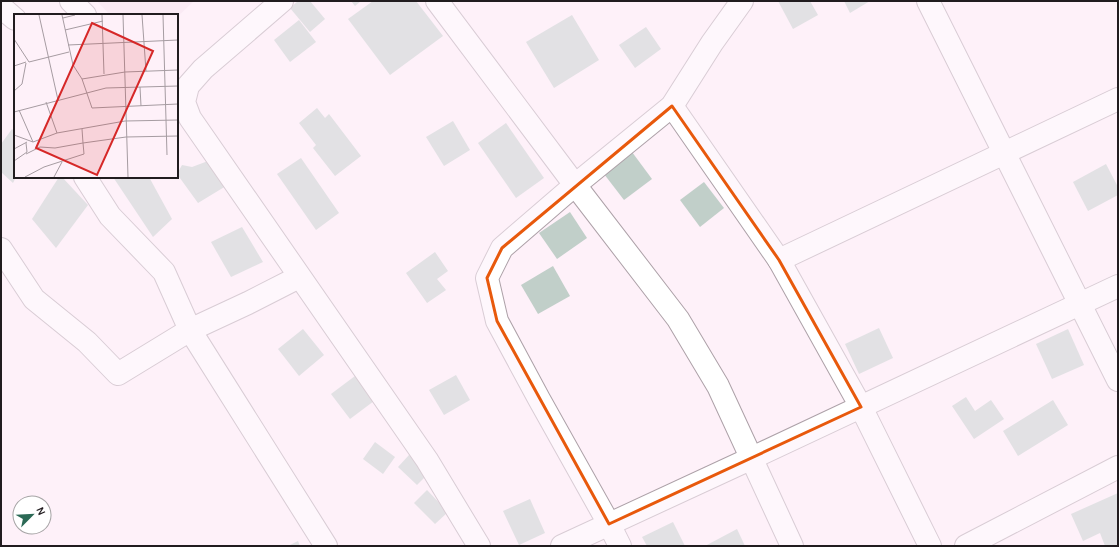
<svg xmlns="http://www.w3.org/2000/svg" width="1119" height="547" viewBox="0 0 1119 547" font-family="Karla,sans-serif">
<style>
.built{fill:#f6e2ee}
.building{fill:#c1cfc9}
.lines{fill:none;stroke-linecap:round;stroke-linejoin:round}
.street-casing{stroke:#ada1a8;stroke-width:24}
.secondary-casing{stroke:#ada1a8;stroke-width:24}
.street{stroke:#fff;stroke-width:22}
.secondary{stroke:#fff;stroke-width:22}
.marked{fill:none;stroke:#e8590c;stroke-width:3;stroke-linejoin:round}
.inset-road{fill:none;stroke:#a69ca2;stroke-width:1}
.view{fill:#d62828;fill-opacity:0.15;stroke:#d62828;stroke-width:2}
.inset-edge{fill:none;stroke:#211c1f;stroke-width:2}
</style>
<rect width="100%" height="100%" fill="#fef1f9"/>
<polygon class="built" points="97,1 194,1 177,17 177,15 110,15"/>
<g class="building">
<polygon points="298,1 310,1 325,19 310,32 290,8"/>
<polygon points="351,1 361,1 355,6"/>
<polygon points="373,1 416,1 443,36 390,75 348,19"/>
<polygon points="778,1 810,1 818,15 793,29"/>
<polygon points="844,1 870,1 850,13"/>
<polygon points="572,15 599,60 554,88 526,42"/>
<polygon points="299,20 316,42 290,62 274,40"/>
<polygon points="646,27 661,49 635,68 619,45"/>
<polygon points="317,108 325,118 329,114 361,156 335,176 313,148 316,145 299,123"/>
<polygon points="453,121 470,150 444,166 426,137"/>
<polygon points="506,123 544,178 516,198 478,143"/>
<polygon points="12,129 15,132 15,177 16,177 13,183 1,172 1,144"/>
<polygon points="632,152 652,179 624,200 604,174"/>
<polygon points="301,158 339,213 316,230 277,174"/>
<polygon points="208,161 226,186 198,203 177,174 182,165 192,167"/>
<polygon points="1106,164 1118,187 1118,195 1088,211 1073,182"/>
<polygon points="59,177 62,177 88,205 56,248 32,219"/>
<polygon points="113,177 149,177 172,219 153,237"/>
<polygon points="704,182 724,208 700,227 680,200"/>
<polygon points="570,212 587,238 557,259 539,233"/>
<polygon points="242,227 263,262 231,277 211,242"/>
<polygon points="435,252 448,271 437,279 446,290 427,303 406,273"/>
<polygon points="553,266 570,296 538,314 521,285"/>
<polygon points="879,328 893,358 859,374 845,344"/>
<polygon points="303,329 324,355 299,376 278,349"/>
<polygon points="1068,329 1084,365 1052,379 1036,344"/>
<polygon points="456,375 470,400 444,415 429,390"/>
<polygon points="355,376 374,401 350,419 331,394"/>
<polygon points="966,397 975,411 991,400 1004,419 974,439 952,406"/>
<polygon points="1053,400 1068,425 1018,456 1003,431"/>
<polygon points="375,442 395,457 383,474 363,459"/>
<polygon points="409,455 429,473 417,485 398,467"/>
<polygon points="427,490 448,512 435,524 414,503"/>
<polygon points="1118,493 1118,546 1105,546 1100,533 1083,541 1071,514"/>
<polygon points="530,499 545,533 519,545 503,511"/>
<polygon points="673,522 685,546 647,546 642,537"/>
<polygon points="737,529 745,546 705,546"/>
<polygon points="298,541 300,546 288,546"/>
</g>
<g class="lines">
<defs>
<g id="street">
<polyline points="71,1 85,15"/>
<polyline points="282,1 203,69 188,86 184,102 190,118 427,460 479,546"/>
<polyline points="928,1 1118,380"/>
<polyline points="1,7 15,19"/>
<polyline points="672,106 779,260 861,407 930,546"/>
<polyline points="85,177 110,216 164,272 190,330 248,303 299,277"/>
<polyline points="1,249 34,299 87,342 118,374 190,330 326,546"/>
<polyline points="779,260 1118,99"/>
<polyline points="562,546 752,458"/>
<polyline points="620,546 609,524 539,399 497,321 487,278 502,248 575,185 672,106 712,43 742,1"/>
<polyline points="966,546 1118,467"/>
</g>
<g id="secondary">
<polyline points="437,1 575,185 678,319 718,386 792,546"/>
<polyline points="752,458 1118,286"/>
</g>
</defs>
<use href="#street" class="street-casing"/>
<use href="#secondary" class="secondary-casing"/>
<use href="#street" class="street"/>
<use href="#secondary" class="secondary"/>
</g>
<path d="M0 0H1119V547H0ZM672 106 779 260 861 407 609 524 497 321 487 278 502 248Z" fill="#fef1f9" fill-opacity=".55" fill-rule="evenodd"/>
<path class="marked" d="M672 106 779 260 861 407 609 524 497 321 487 278 502 248Z"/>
<g transform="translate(14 14)">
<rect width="164" height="164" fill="#fef1f9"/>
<path class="inset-road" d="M25 1 44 86M48 1 59 51 68 65 78 94 164 90M88 1 90 60M109 1 114 163M128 1 132 57M149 1 153 141M49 4 61 1M51 16 89 7M0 25 15 48 55 38M54 31 164 26M0 52 12 48M68 65 111 58 164 56M126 73 127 92M0 77 8 70 12 49M32 88 43 119 111 107 164 106M5 96 19 128M0 98 92 74 164 72M0 121 19 128 43 119M0 135 13 128M12 140 26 133 41 134 69 129 68 115M0 147 13 138 12 129M11 163 30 153 70 140 69 129 112 123 164 122M40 163 48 148"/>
<path class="view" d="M78 9 139 37 83 161 22 134Z"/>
<rect width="164" height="164" class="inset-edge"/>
</g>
<rect width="1119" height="547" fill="none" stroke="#211c1f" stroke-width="4"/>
<g transform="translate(32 515) rotate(66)"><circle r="19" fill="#ffffff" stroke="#a6a4a5"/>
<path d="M0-3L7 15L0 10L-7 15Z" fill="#2b6955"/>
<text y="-6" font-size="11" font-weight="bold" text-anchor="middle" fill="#211c1f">N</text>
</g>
</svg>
